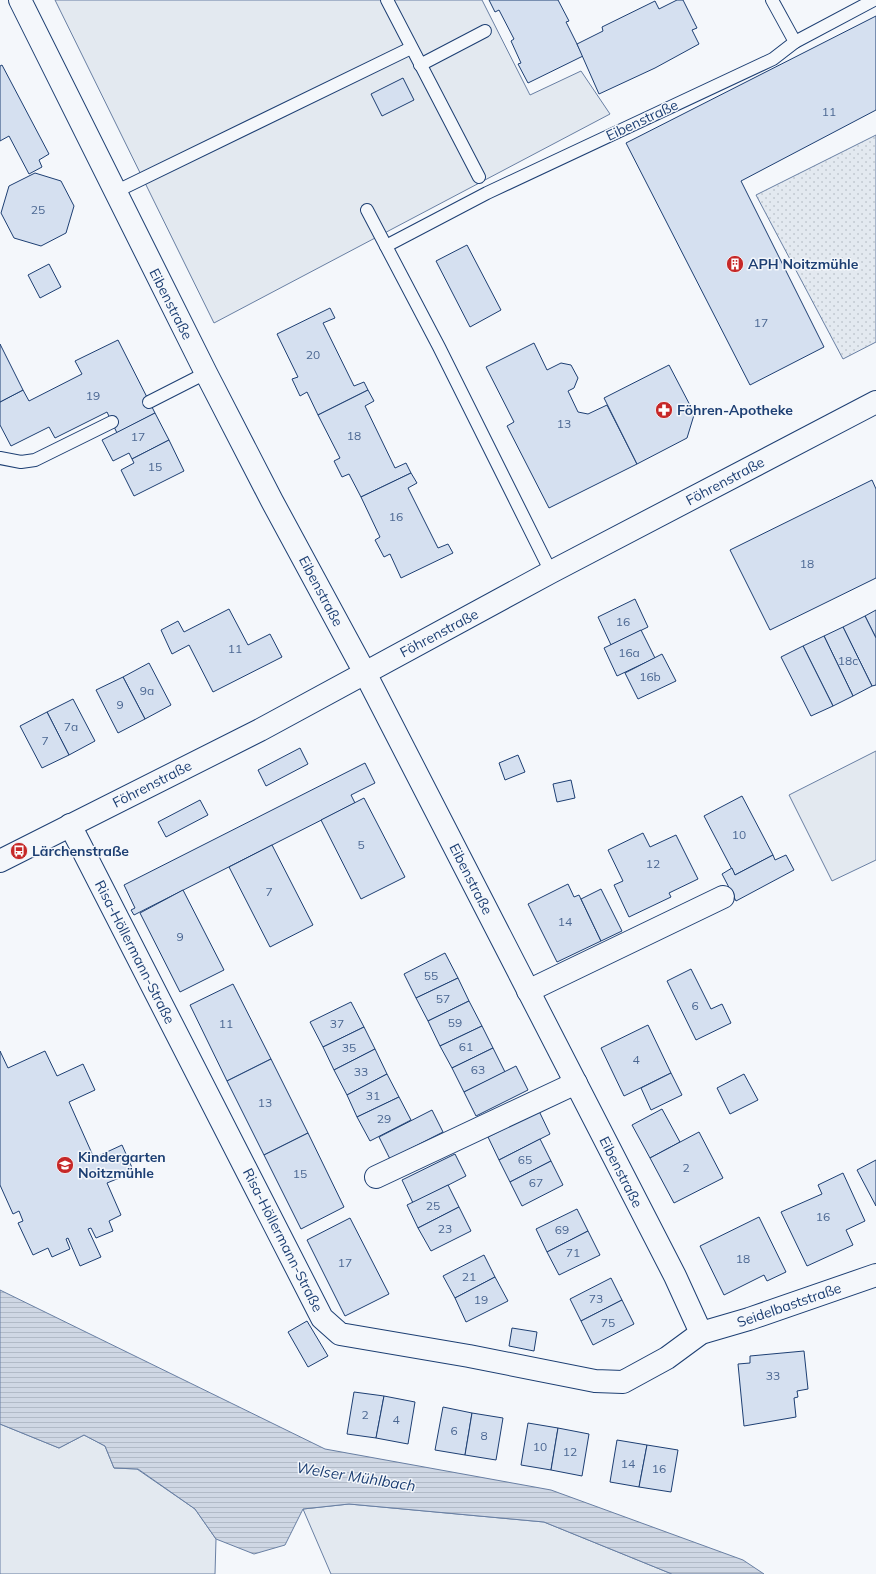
<svg xmlns="http://www.w3.org/2000/svg" width="876" height="1574" viewBox="0 0 876 1574" font-family="Mulish,sans-serif">
<style>
.grass{fill:#e3e9f0;stroke:#687fa3}
.park{fill:url(#park-dots);stroke:#687fa3}
.water{fill:url(#water-rules);stroke:#687fa3}
.building{fill:#d5e0f0;stroke:#1d3f73}
.lines{fill:none;stroke-linecap:round;stroke-linejoin:round}
.lane-casing{stroke:#1d3f73;stroke-width:14}
.street-casing{stroke:#1d3f73;stroke-width:24}
.secondary-casing{stroke:#1d3f73;stroke-width:24}
.lane{stroke:#f4f7fb;stroke-width:12}
.street{stroke:#f4f7fb;stroke-width:22}
.secondary{stroke:#f4f7fb;stroke-width:22}
.labels{text-anchor:middle;stroke-width:3;stroke-linejoin:round;paint-order:stroke}
.number-label{font-size:12px;fill:#4b6792}
.street-label{font-size:14px;fill:#1d3f73;stroke:#f4f7fb}
.poi-label{font-size:14px;font-weight:bold;fill:#1d3f73;stroke:#f4f7fb;text-anchor:start}
.water-label{font-size:15px;font-style:italic;fill:#1d3f73;stroke:#f4f7fb}
</style>
<defs>
<pattern id="park-dots" width="8" height="8" patternUnits="userSpaceOnUse"><rect width="8" height="8" fill="#e3e9f0"/><path d="M2 2h.1M6 6h.1" fill="none" stroke="#c2c9d1" stroke-width="1.8" stroke-linecap="round"/></pattern>
<pattern id="water-rules" width="6" height="5" patternUnits="userSpaceOnUse"><rect width="6" height="5" fill="#cfd7e4"/><path d="M0 2.5h6" fill="none" stroke="#b1bac7"/></pattern>
</defs>
<rect width="100%" height="100%" fill="#f4f7fb"/>
<g class="grass">
<polygon points="55,0 482,0 530,95 581,71 610,114 214,323"/>
<polygon points="876,751 876,860 832,881 789,795"/>
<polygon points="0,1424 59,1448 84,1435 105,1446 114,1468 137,1469 195,1509 216,1539 215,1574 0,1574"/>
<polygon points="349,1504 544,1522 672,1574 331,1574 303,1509"/>
</g>
<polygon class="park" points="876,135 876,342 843,359 756,195"/>
<polygon class="water" points="0,1290 325,1449 551,1490 743,1560 764,1574 672,1574 544,1522 349,1504 303,1509 285,1545 254,1554 216,1539 195,1509 138,1469 114,1468 105,1446 84,1435 59,1448 0,1424"/>
<g class="building">
<polygon points="489,0 558,0 569,21 566,22 583,56 528,83 518,64 521,63 511,41 514,39 499,10 495,12"/>
<polygon points="677,0 683,0 697,28 692,30 699,44 655,68 599,94 577,44 603,31 602,27 655,1 659,9"/>
<polygon points="876,16 876,110 741,181 824,347 750,385 626,143"/>
<polygon points="2,65 49,154 39,160 42,167 29,174 9,136 0,141 0,66"/>
<polygon points="403,78 414,100 382,116 371,94"/>
<polygon points="35,173 61,181 74,206 66,233 41,246 14,238 1,213 9,186"/>
<polygon points="467,245 501,310 470,327 436,261"/>
<polygon points="49,264 61,287 40,298 28,275"/>
<polygon points="330,308 335,318 323,323 354,386 364,382 368,390 318,415 307,392 300,396 292,379 298,377 277,334"/>
<polygon points="118,340 155,413 117,433 107,412 55,438 49,427 11,446 0,425 0,402 23,390 29,401 82,374 75,361"/>
<polygon points="534,343 547,370 561,363 571,365 578,378 574,388 568,391 578,412 588,414 607,405 637,464 549,508 507,426 514,422 486,367"/>
<polygon points="0,344 23,390 0,402"/>
<polygon points="669,365 692,409 685,413 694,415 687,438 637,464 604,398"/>
<polygon points="368,390 374,401 365,406 395,468 406,463 411,473 361,497 349,474 342,477 334,461 340,458 318,415"/>
<polygon points="155,413 169,440 132,459 129,453 113,461 102,440"/>
<polygon points="169,440 184,471 134,496 121,470 134,463 132,459"/>
<polygon points="411,473 417,483 408,488 438,548 448,544 453,553 401,578 390,554 384,557 375,540 380,537 361,497"/>
<polygon points="872,480 876,489 876,578 770,630 730,550"/>
<polygon points="635,599 648,627 611,645 598,617"/>
<polygon points="229,609 248,645 270,634 282,657 213,692 189,645 172,654 161,630 178,621 184,632"/>
<polygon points="876,610 876,638 865,616"/>
<polygon points="865,616 876,638 876,685 872,686 843,627"/>
<polygon points="843,627 872,686 853,696 824,636"/>
<polygon points="641,630 655,658 617,676 604,648"/>
<polygon points="824,636 853,696 833,706 803,646"/>
<polygon points="803,646 833,706 811,716 781,657"/>
<polygon points="662,654 676,681 638,699 625,673"/>
<polygon points="149,663 171,705 145,719 123,677"/>
<polygon points="123,677 145,719 118,733 96,690"/>
<polygon points="73,699 95,741 69,755 47,712"/>
<polygon points="47,712 69,755 42,768 20,726"/>
<polygon points="300,748 308,764 266,786 258,770"/>
<polygon points="518,755 525,772 505,780 499,763"/>
<polygon points="365,763 375,783 351,795 355,803 134,915 131,910 135,908 124,885"/>
<polygon points="571,780 575,798 557,802 553,784"/>
<polygon points="742,796 773,855 735,875 704,816"/>
<polygon points="364,798 405,877 361,899 321,820"/>
<polygon points="200,800 208,815 166,837 158,822"/>
<polygon points="643,833 650,847 676,835 698,879 669,893 671,897 629,917 614,885 623,881 608,850"/>
<polygon points="272,845 313,925 270,947 229,867"/>
<polygon points="773,855 775,860 786,855 794,870 736,901 722,874 732,868 735,875"/>
<polygon points="568,884 574,897 579,895 601,941 557,962 528,904"/>
<polygon points="601,889 622,931 601,941 581,899"/>
<polygon points="183,890 224,970 180,992 140,913"/>
<polygon points="445,953 458,978 416,998 404,974"/>
<polygon points="691,969 711,1009 722,1004 731,1023 696,1040 667,981"/>
<polygon points="458,978 469,1001 428,1021 416,998"/>
<polygon points="233,984 271,1059 227,1081 190,1005"/>
<polygon points="469,1001 482,1026 440,1046 428,1021"/>
<polygon points="351,1002 364,1027 323,1047 310,1022"/>
<polygon points="648,1025 671,1073 624,1096 601,1048"/>
<polygon points="482,1026 493,1048 452,1068 440,1046"/>
<polygon points="364,1027 375,1049 334,1070 323,1047"/>
<polygon points="493,1048 505,1072 464,1092 452,1068"/>
<polygon points="375,1049 387,1074 347,1095 334,1070"/>
<polygon points="0,1051 8,1068 45,1051 57,1076 83,1064 95,1090 69,1102 94,1158 122,1145 134,1172 107,1183 121,1215 109,1221 113,1231 96,1238 91,1228 88,1229 101,1257 80,1266 68,1238 66,1239 70,1249 52,1257 48,1248 33,1255 18,1223 23,1221 19,1211 13,1214 0,1185"/>
<polygon points="271,1059 308,1133 264,1155 227,1081"/>
<polygon points="516,1066 528,1090 476,1116 464,1092"/>
<polygon points="671,1073 682,1095 651,1110 641,1088"/>
<polygon points="387,1074 399,1097 357,1117 347,1095"/>
<polygon points="744,1074 758,1100 730,1114 717,1088"/>
<polygon points="399,1097 411,1120 370,1141 357,1117"/>
<polygon points="662,1109 680,1142 650,1158 632,1125"/>
<polygon points="432,1110 443,1132 390,1159 379,1137"/>
<polygon points="539,1111 550,1134 499,1160 488,1137"/>
<polygon points="699,1132 723,1178 674,1203 650,1158"/>
<polygon points="308,1133 344,1207 301,1229 264,1155"/>
<polygon points="540,1139 551,1161 510,1182 499,1160"/>
<polygon points="455,1154 466,1176 413,1203 402,1180"/>
<polygon points="876,1160 876,1206 857,1170"/>
<polygon points="551,1161 563,1185 522,1206 510,1182"/>
<polygon points="843,1173 865,1221 846,1230 853,1245 807,1266 781,1212 822,1194 818,1185"/>
<polygon points="448,1185 459,1207 418,1228 407,1205"/>
<polygon points="459,1207 471,1231 431,1251 418,1228"/>
<polygon points="577,1209 588,1231 547,1252 536,1229"/>
<polygon points="759,1217 786,1272 767,1281 764,1275 724,1295 700,1246"/>
<polygon points="350,1218 389,1294 345,1316 307,1240"/>
<polygon points="588,1231 600,1255 559,1275 547,1252"/>
<polygon points="484,1255 495,1277 455,1298 443,1276"/>
<polygon points="495,1277 508,1301 466,1322 455,1298"/>
<polygon points="611,1278 622,1300 581,1321 570,1299"/>
<polygon points="622,1300 634,1324 593,1345 581,1321"/>
<polygon points="307,1321 328,1356 308,1367 288,1332"/>
<polygon points="512,1328 537,1332 534,1351 509,1346"/>
<polygon points="804,1351 808,1389 797,1391 798,1397 794,1398 796,1417 744,1426 738,1364 750,1363 750,1356"/>
<polygon points="354,1392 384,1396 376,1438 347,1434"/>
<polygon points="384,1396 415,1402 408,1444 376,1438"/>
<polygon points="443,1407 472,1413 465,1455 435,1450"/>
<polygon points="472,1413 503,1418 496,1460 465,1455"/>
<polygon points="528,1423 558,1428 551,1470 521,1465"/>
<polygon points="558,1428 589,1434 582,1476 551,1470"/>
<polygon points="617,1440 647,1445 639,1487 610,1482"/>
<polygon points="647,1445 678,1450 671,1492 639,1487"/>
</g>
<g class="lines">
<defs>
<g id="lane">
<polyline points="387,0 479,177"/>
<polyline points="772,0 795,42 874,0"/>
<polyline points="420,65 485,31"/>
<polyline points="115,192 411,48"/>
<polyline points="367,210 439,347 551,572"/>
<polyline points="386,246 487,193 773,59 795,42"/>
<polyline points="149,402 206,373"/>
<polyline points="0,458 21,462 35,460 112,422"/>
</g>
<g id="street">
<polyline points="20,0 206,373 272,501 365,673 675,1276 701,1333"/>
<polyline points="70,825 322,1318 340,1334 469,1356 595,1381 623,1382 667,1358 701,1333 749,1319 876,1275"/>
<polyline points="528,991 723,897"/>
<polyline points="376,1177 576,1083"/>
</g>
<polyline id="secondary" points="0,861 260,730 551,572 876,402"/>
</defs>
<use href="#lane" class="lane-casing"/>
<use href="#street" class="street-casing"/>
<use href="#secondary" class="secondary-casing"/>
<use href="#lane" class="lane"/>
<use href="#street" class="street"/>
<use href="#secondary" class="secondary"/>
</g>
<defs>
<symbol id="building-disc" viewBox="-11 -11 22 22"><circle r="9.5" fill="#c62828" stroke="#f4f7fb"/><path d="M-4-6H4V6H1V3H-1V6H-4ZM-2.5-4.3h1.7v1.8h-1.7ZM.8-4.3h1.7v1.8H.8ZM-2.5-1h1.7V.8h-1.7ZM.8-1h1.7V.8H.8Z" fill="#fff"/></symbol>
<symbol id="pharmacy-disc" viewBox="-11 -11 22 22"><circle r="9.5" fill="#c62828" stroke="#f4f7fb"/><path d="M-2-6h4v4h4v4h-4v4h-4v-4h-4v-4h4Z" fill="#fff"/></symbol>
<symbol id="bus-disc" viewBox="-11 -11 22 22"><circle r="9.5" fill="#c62828" stroke="#f4f7fb"/><path d="M-5-6H5V4H4V6H2V4H-2V6H-4V4H-5ZM-3.5-4V0h7V-4ZM-3.5 1.2v1.5H-2V1.2ZM2 1.2v1.5H3.5V1.2Z" fill="#fff"/></symbol>
<symbol id="school-disc" viewBox="-11 -11 22 22"><circle r="9.5" fill="#c62828" stroke="#f4f7fb"/><path d="M0-5L7-2L0 1L-7-2ZM-4 1L0 2.5L4 1V4Q0 6-4 4Z" fill="#fff"/></symbol>
</defs>
<g fill-rule="evenodd">
<use href="#building-disc" x="725" y="254" width="20" height="20"/>
<use href="#pharmacy-disc" x="654" y="400" width="20" height="20"/>
<use href="#bus-disc" x="9" y="841" width="20" height="20"/>
<use href="#school-disc" x="55" y="1155" width="20" height="20"/>
</g>
<g class="labels">
<g class="number-label">
<text x="829" y="116">11</text>
<text x="38" y="214">25</text>
<text x="761" y="327">17</text>
<text x="313" y="359">20</text>
<text x="93" y="400">19</text>
<text x="564" y="428">13</text>
<text x="354" y="440">18</text>
<text x="138" y="441">17</text>
<text x="155" y="471">15</text>
<text x="396" y="521">16</text>
<text x="807" y="568">18</text>
<text x="623" y="626">16</text>
<text x="235" y="653">11</text>
<text x="629" y="657">16a</text>
<text x="848" y="665">18c</text>
<text x="650" y="681">16b</text>
<text x="147" y="695">9a</text>
<text x="120" y="709">9</text>
<text x="71" y="731">7a</text>
<text x="45" y="745">7</text>
<text x="739" y="839">10</text>
<text x="361" y="849">5</text>
<text x="653" y="868">12</text>
<text x="269" y="896">7</text>
<text x="565" y="926">14</text>
<text x="180" y="941">9</text>
<text x="431" y="980">55</text>
<text x="443" y="1003">57</text>
<text x="695" y="1010">6</text>
<text x="455" y="1027">59</text>
<text x="226" y="1028">11</text>
<text x="337" y="1028">37</text>
<text x="466" y="1051">61</text>
<text x="349" y="1052">35</text>
<text x="636" y="1064">4</text>
<text x="478" y="1074">63</text>
<text x="361" y="1076">33</text>
<text x="373" y="1100">31</text>
<text x="265" y="1107">13</text>
<text x="384" y="1123">29</text>
<text x="525" y="1164">65</text>
<text x="686" y="1172">2</text>
<text x="300" y="1178">15</text>
<text x="536" y="1187">67</text>
<text x="433" y="1210">25</text>
<text x="823" y="1221">16</text>
<text x="445" y="1233">23</text>
<text x="562" y="1234">69</text>
<text x="573" y="1257">71</text>
<text x="743" y="1263">18</text>
<text x="345" y="1267">17</text>
<text x="469" y="1281">21</text>
<text x="596" y="1303">73</text>
<text x="481" y="1304">19</text>
<text x="608" y="1327">75</text>
<text x="773" y="1380">33</text>
<text x="365" y="1419">2</text>
<text x="396" y="1424">4</text>
<text x="454" y="1435">6</text>
<text x="484" y="1440">8</text>
<text x="540" y="1451">10</text>
<text x="570" y="1456">12</text>
<text x="628" y="1468">14</text>
<text x="659" y="1473">16</text>
</g>
<g class="street-label">
<text transform="translate(642 120) rotate(-25)" y="5">Eibenstraße</text>
<text transform="translate(171 304) rotate(63)" y="5">Eibenstraße</text>
<text transform="translate(725 481) rotate(-28)" y="5">Föhrenstraße</text>
<text transform="translate(321 591) rotate(62)" y="5">Eibenstraße</text>
<text transform="translate(439 633) rotate(-28)" y="5">Föhrenstraße</text>
<text transform="translate(152 784) rotate(-27)" y="5">Föhrenstraße</text>
<text transform="translate(471 879) rotate(63)" y="5">Eibenstraße</text>
<text transform="translate(135 952) rotate(63)" y="5">Risa-Höllermann-Straße</text>
<text transform="translate(621 1172) rotate(63)" y="5">Eibenstraße</text>
<text transform="translate(283 1240) rotate(63)" y="5">Risa-Höllermann-Straße</text>
<text transform="translate(789 1305) rotate(-19)" y="5">Seidelbaststraße</text>
</g>
<g class="poi-label">
<text x="748" y="269">APH Noitzmühle</text>
<text x="677" y="415">Föhren-Apotheke</text>
<text x="32" y="856">Lärchenstraße</text>
<text x="78" y="1162">Kindergarten<tspan x="78" dy="16">Noitzmühle</tspan></text>
</g>
<g class="water-label">
<text transform="translate(356 1477) rotate(9)" y="5">Welser Mühlbach</text>
</g>
</g>
</svg>
